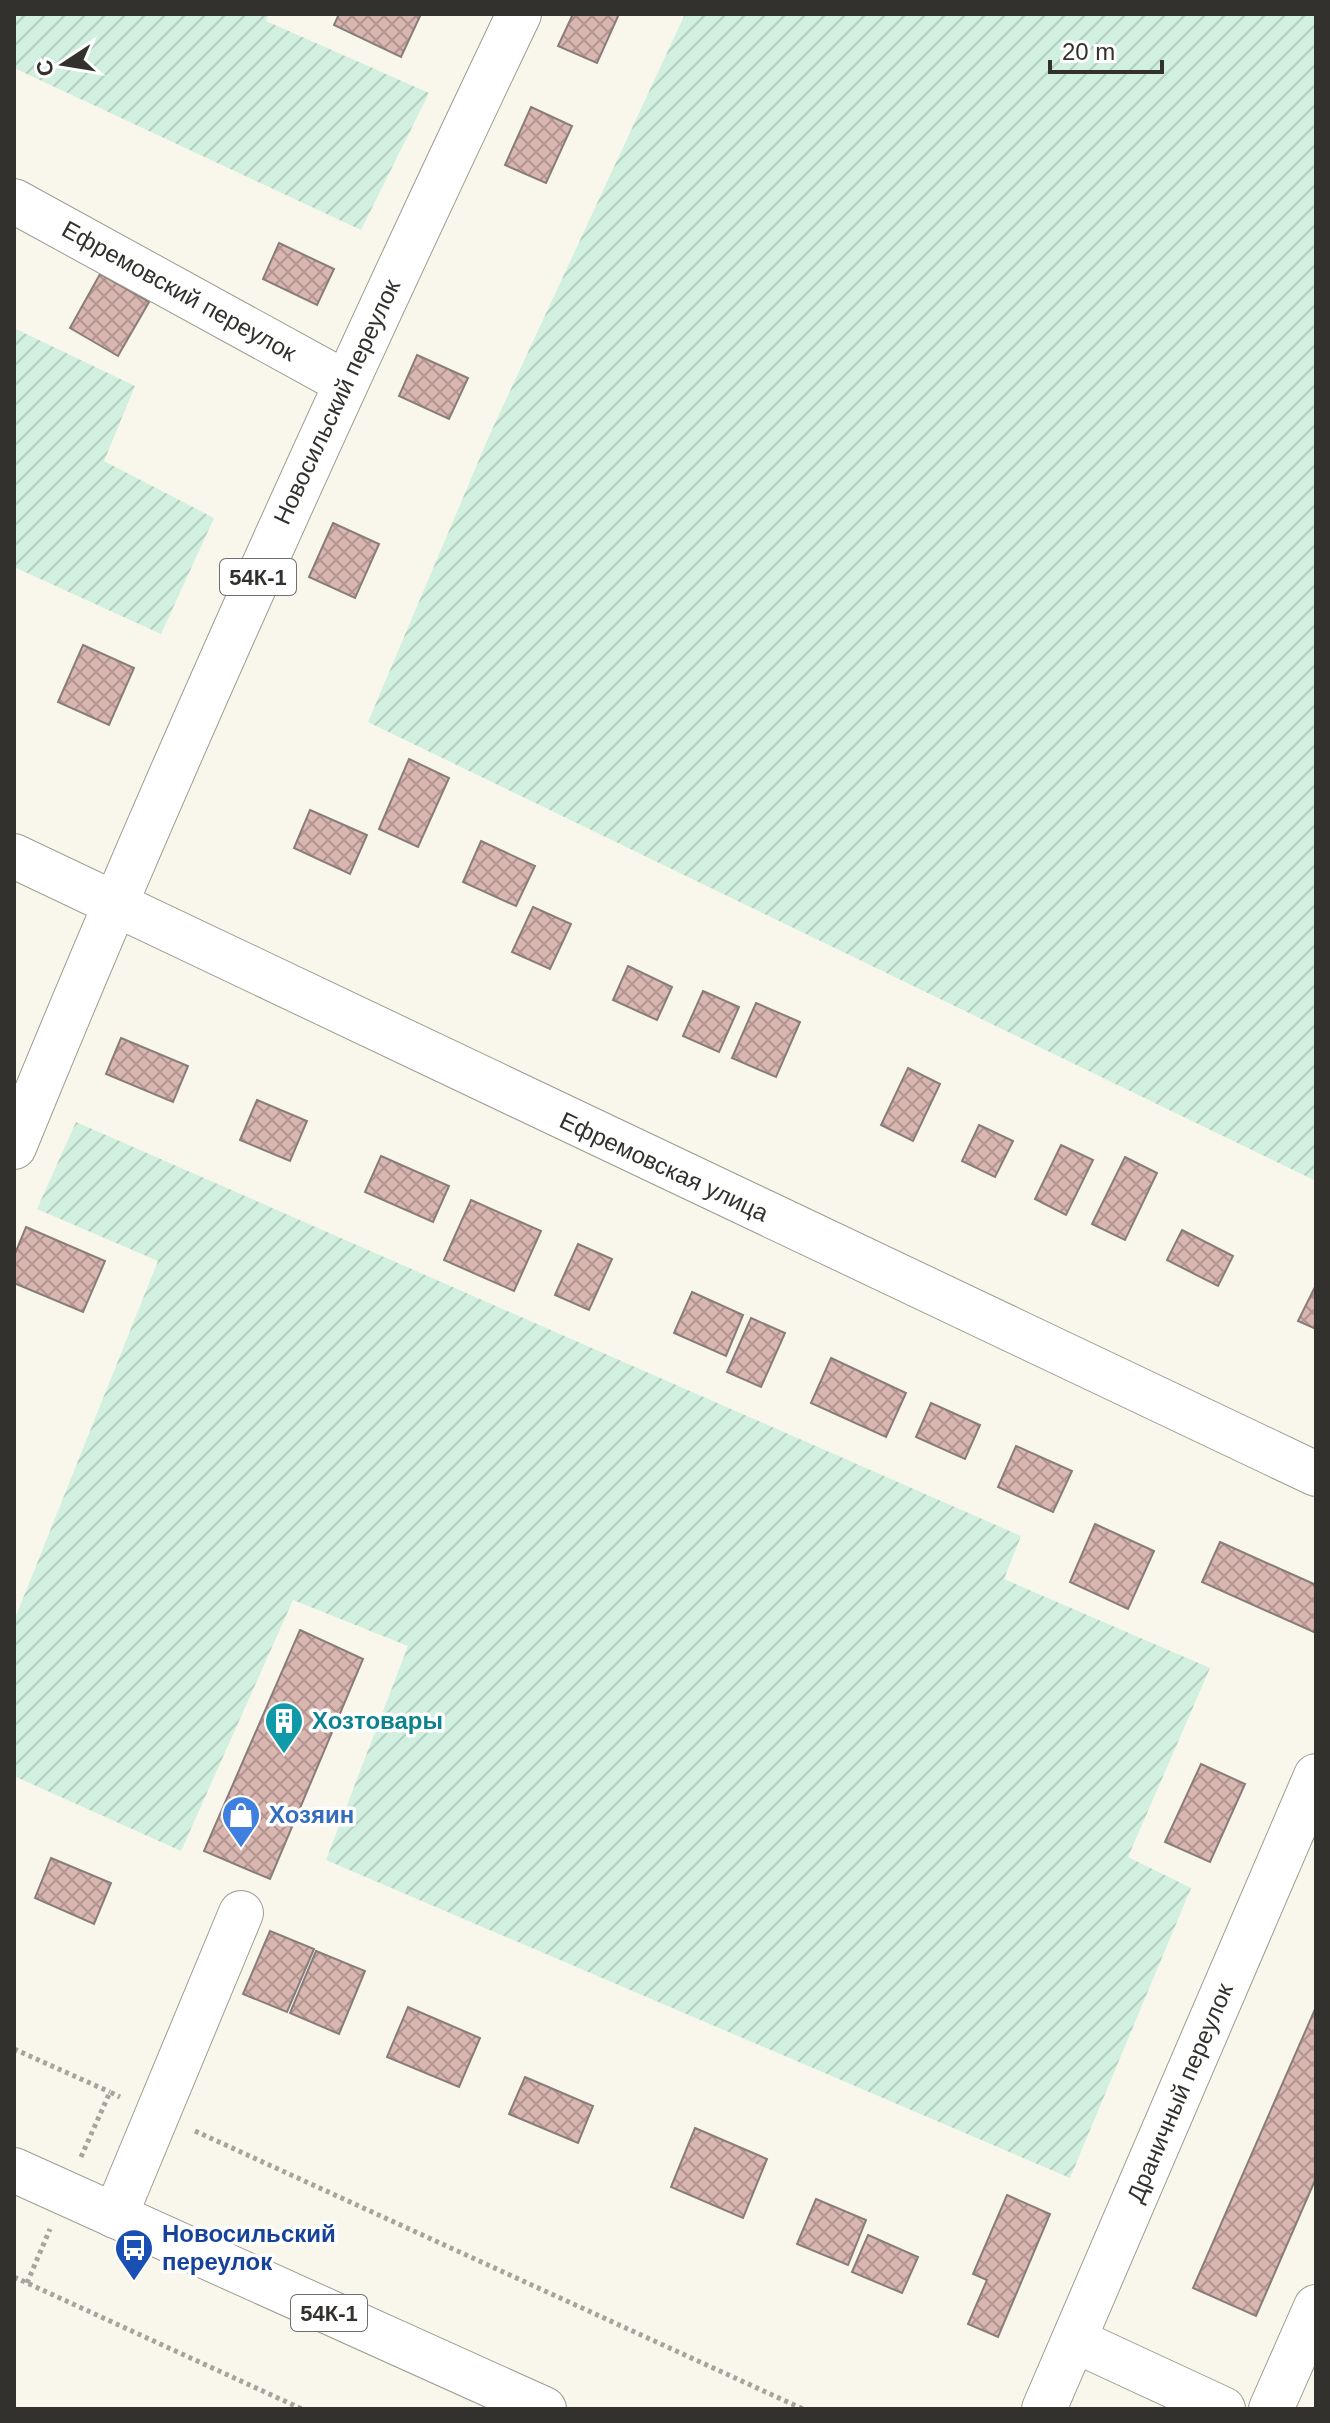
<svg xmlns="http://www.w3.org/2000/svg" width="1330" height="2423" viewBox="0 0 1330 2423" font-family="Arial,sans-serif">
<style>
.garden{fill:url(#garden-furrows)}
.building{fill:url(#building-cross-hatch);stroke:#897d7b;stroke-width:2}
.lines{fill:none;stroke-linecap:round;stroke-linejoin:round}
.minor-casing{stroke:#9e9d92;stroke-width:46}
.major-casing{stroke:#9e9d92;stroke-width:46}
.path{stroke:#a6a49c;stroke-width:5;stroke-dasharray:4 4;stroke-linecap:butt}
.minor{stroke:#fff;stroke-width:44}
.major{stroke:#fff;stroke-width:44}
.labels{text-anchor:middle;stroke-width:7;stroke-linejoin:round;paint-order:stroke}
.shield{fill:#fff;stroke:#706f6c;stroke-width:2}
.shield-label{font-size:22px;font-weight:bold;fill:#32312d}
.street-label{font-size:24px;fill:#32312d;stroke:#fff}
.culture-label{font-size:24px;font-weight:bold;fill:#0d838f;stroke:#fff;text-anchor:start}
.shop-label{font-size:24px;font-weight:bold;fill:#366cbe;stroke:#fff;text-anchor:start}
.transit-label{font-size:24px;font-weight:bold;fill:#164399;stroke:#fff;text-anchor:start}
</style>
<defs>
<pattern id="garden-furrows" width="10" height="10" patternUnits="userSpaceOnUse" patternTransform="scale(2)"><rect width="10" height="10" fill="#d1f0e0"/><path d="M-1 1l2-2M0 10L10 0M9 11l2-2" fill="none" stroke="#b4cec0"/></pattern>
<pattern id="building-cross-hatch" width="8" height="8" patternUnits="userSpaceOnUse" patternTransform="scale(2)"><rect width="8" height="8" fill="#dab6b0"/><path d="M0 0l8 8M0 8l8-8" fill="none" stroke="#b19590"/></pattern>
</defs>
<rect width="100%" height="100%" fill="#f9f7eb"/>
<g class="garden">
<polygon points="14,14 269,14 266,21 429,93 361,230 14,68"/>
<polygon points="685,14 1316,14 1316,1181 368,722 490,434"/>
<polygon points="14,328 135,386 104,461 214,518 161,634 14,567"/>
<polygon points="76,1122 1021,1536 1004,1579 1210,1668 1128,1857 1191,1888 1070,2178 326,1860 408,1646 293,1600 181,1851 14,1776 14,1621 158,1261 37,1209"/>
</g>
<g class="building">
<polygon points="339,14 421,14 401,57 334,25"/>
<polygon points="573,14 619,14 597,63 558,46"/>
<polygon points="531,107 572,126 546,183 505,165"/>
<polygon points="279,243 334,269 317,305 263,279"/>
<polygon points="100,274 149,302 118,356 70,328"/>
<polygon points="417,355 468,378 449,419 399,396"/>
<polygon points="333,523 379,544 355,598 309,577"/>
<polygon points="83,645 134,668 109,725 58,702"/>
<polygon points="409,759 449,778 418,847 379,829"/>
<polygon points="310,810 367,835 350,874 294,848"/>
<polygon points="481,841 535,866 516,906 463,882"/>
<polygon points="533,907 571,924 550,969 512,952"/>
<polygon points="628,966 672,987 657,1020 613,1000"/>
<polygon points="703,991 739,1007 719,1052 683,1036"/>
<polygon points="756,1003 800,1022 776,1077 732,1058"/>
<polygon points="121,1038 188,1066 173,1102 106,1074"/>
<polygon points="908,1068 940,1084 913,1141 881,1125"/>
<polygon points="257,1100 307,1121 290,1161 240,1140"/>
<polygon points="979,1125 1013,1141 995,1177 962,1161"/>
<polygon points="1061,1145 1093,1160 1066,1215 1035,1199"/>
<polygon points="381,1156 449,1186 433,1222 365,1192"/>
<polygon points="1125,1157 1157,1173 1125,1240 1092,1224"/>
<polygon points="471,1200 541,1231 514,1291 444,1260"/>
<polygon points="26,1227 105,1261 83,1312 14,1283 14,1256"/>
<polygon points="1182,1230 1233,1256 1218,1286 1167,1260"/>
<polygon points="578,1244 612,1259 589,1310 555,1295"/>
<polygon points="1316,1285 1316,1329 1298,1321"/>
<polygon points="692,1292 743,1315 726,1356 674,1333"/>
<polygon points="751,1318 785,1333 761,1387 727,1372"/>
<polygon points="831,1358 906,1393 886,1437 811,1403"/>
<polygon points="931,1403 980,1425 965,1459 916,1437"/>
<polygon points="1016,1446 1072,1471 1053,1512 998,1487"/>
<polygon points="1095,1524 1154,1551 1128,1609 1070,1582"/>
<polygon points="1220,1542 1316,1585 1316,1633 1202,1582"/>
<polygon points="300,1630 363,1659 270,1879 204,1851"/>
<polygon points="1201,1764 1245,1784 1210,1862 1165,1842"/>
<polygon points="51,1858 111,1883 94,1924 35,1898"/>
<polygon points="270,1931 314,1949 287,2012 243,1994"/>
<polygon points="316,1951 365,1971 339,2034 290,2013"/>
<polygon points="408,2007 480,2038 459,2087 387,2057"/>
<polygon points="1316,2007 1316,2178 1256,2316 1193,2288"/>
<polygon points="525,2077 593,2106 578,2143 509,2114"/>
<polygon points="695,2128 767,2159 743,2218 671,2187"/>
<polygon points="1007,2195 1050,2214 998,2337 968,2324 987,2280 973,2274"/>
<polygon points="816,2199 866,2220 848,2265 797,2244"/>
<polygon points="868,2235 918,2257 902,2293 852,2272"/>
</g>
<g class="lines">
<defs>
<g id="minor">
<polyline points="14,201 344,382"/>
<polyline points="14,856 1316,1474"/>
<polyline points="115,2216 241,1913"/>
<polyline points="1074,2340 1223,2409"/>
<polyline points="1044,2409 1316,1776"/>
<polyline points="1271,2409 1316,2307"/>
</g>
<g id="major">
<path d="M14 1147C170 764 341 388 519 14"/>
<polyline points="14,2170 544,2409"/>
</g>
</defs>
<use href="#minor" class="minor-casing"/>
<use href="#major" class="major-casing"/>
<g class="path">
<polyline points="14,2049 110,2092"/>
<polyline points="195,2131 803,2409"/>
<polyline points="81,2157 110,2092 120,2097"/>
<polyline points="14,2277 302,2409"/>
<polyline points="27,2283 50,2229"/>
</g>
<use href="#minor" class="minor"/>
<use href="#major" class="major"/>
</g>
<defs>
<symbol id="building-pin" viewBox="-11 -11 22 30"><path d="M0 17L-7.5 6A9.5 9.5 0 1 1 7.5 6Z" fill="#0f9aa8" stroke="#fff"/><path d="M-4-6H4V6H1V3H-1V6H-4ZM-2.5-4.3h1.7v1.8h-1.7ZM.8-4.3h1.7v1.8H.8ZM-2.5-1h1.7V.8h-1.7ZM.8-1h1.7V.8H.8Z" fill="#fff"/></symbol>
<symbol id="shop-pin" viewBox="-11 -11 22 30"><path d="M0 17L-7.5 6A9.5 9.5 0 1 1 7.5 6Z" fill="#3f7fe0" stroke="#fff"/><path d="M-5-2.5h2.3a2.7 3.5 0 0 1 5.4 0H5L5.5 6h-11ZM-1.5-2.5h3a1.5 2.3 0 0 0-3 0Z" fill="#fff"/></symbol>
<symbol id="bus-pin" viewBox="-11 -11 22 30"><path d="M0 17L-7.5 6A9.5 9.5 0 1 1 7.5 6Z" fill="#1a4fb4" stroke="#fff"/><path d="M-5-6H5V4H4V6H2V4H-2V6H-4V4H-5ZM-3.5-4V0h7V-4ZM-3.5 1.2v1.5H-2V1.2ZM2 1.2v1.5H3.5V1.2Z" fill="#fff"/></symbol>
</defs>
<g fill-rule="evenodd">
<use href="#building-pin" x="262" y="1699" width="44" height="60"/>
<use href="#shop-pin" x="219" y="1793" width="44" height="60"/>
<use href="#bus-pin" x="112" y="2226" width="44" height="60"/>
</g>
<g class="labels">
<g class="shield">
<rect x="220" y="559" width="76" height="36" rx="6"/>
<rect x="291" y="2295" width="76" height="36" rx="6"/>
</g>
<g class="shield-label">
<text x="258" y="585">54К-1</text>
<text x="329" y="2321">54К-1</text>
</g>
<g class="street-label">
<text transform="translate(179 291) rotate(29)" y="8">Ефремовский переулок</text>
<text transform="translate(337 402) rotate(-65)" y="8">Новосильский переулок</text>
<text transform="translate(664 1167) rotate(25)" y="8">Ефремовская улица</text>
<text transform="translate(1180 2093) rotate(-67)" y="8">Драничный переулок</text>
</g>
<g class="culture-label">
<text x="312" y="1729">Хозтовары</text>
</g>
<g class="shop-label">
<text x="269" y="1823">Хозяин</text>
</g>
<g class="transit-label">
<text x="162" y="2242">Новосильский<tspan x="162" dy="28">переулок</tspan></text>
</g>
</g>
<rect width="1330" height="2423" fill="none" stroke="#32312d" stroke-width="32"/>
<g transform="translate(64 64) rotate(258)" stroke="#ffffff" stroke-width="6" paint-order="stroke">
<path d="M0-6L14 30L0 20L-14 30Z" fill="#32312d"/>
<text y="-12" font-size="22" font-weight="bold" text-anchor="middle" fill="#32312d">С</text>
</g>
<path d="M1050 60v12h112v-12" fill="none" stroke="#32312d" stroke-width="4"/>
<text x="1062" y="60" font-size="24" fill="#32312d" stroke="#ffffff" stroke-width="6" paint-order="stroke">20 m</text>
</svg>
